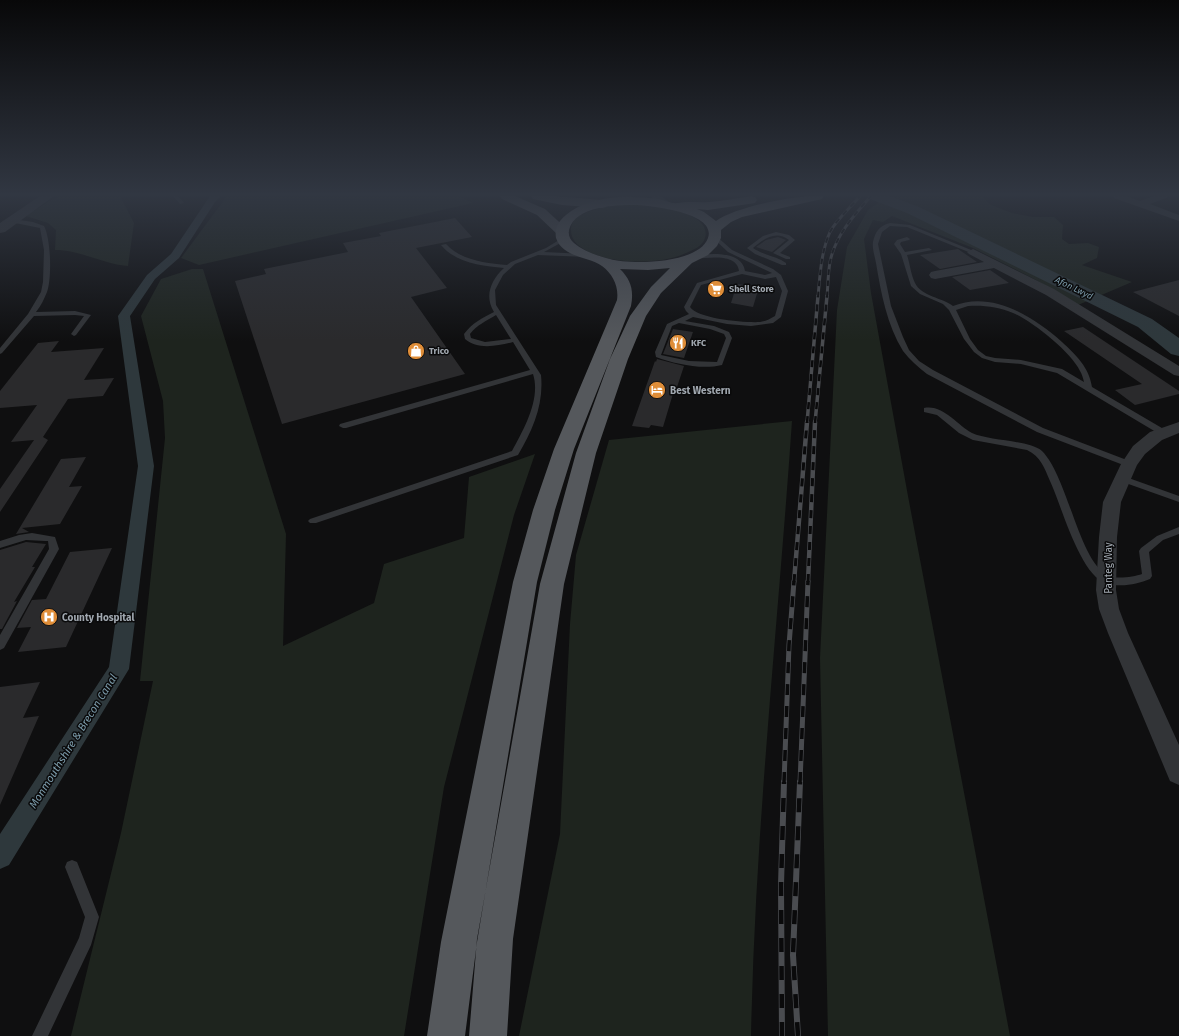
<svg xmlns="http://www.w3.org/2000/svg" width="1179" height="1036" viewBox="0 0 1179 1036" font-family="'Fira Sans',sans-serif">
<style>
.green{fill:#1e241e}
.lines{fill:none;stroke-linecap:round;stroke-linejoin:round}
.canal{fill:#2e383c;fill-rule:evenodd}
.river{fill:#2e383c;fill-rule:evenodd}
.building{fill:#2a2a2c}
.service{fill:#323437;fill-rule:evenodd}
.minor{fill:#323437;fill-rule:evenodd}
.tertiary{fill:#323437;fill-rule:evenodd}
.primary{fill:#4d4f53;fill-rule:evenodd}
.trunk{fill:#55585c;fill-rule:evenodd}
.rail-far4-casing{stroke:#4a4c50;stroke-width:3}
.rail-far3-casing{stroke:#4a4c50;stroke-width:3.5}
.rail-far2-casing{stroke:#4a4c50;stroke-width:4.5}
.rail-far1-casing{stroke:#4a4c50;stroke-width:5}
.rail-casing{stroke:#4a4c50;stroke-width:6}
.rail-far4{stroke:#0a0a0b;stroke-width:2;stroke-dasharray:5.5;stroke-linecap:butt}
.rail-far3{stroke:#0a0a0b;stroke-width:2.5;stroke-dasharray:7;stroke-linecap:butt}
.rail-far2{stroke:#0a0a0b;stroke-width:3;stroke-dasharray:8;stroke-linecap:butt}
.rail-far1{stroke:#0a0a0b;stroke-width:3.5;stroke-dasharray:11;stroke-linecap:butt}
.rail{stroke:#0a0a0b;stroke-width:4.5;stroke-dasharray:14;stroke-linecap:butt}
.labels{text-anchor:middle;stroke-width:3;stroke-linejoin:round;paint-order:stroke}
.far-water-label{font-size:9px;font-style:italic;fill:#7b9aa9;stroke:#0a0a0b}
.far-poi-label{font-size:9px;font-weight:bold;fill:#a1a8b0;stroke:#0a0a0b;text-anchor:start}
.poi-label{font-size:10px;font-weight:bold;fill:#a1a8b0;stroke:#0a0a0b;text-anchor:start}
.street-label{font-size:10px;fill:#a1a8b0;stroke:#0a0a0b}
.water-label{font-size:11px;font-style:italic;fill:#7b9aa9;stroke:#0a0a0b}
</style>
<rect width="100%" height="100%" fill="#0f0f10"/>
<g class="green">
<path d="M62 196H120L134 223 128 266C102 264 81 250 55 250L56 230 48 223 26 216 49 201Z"/>
<polygon points="227,196 458,196 473,203 199,265 181,258"/>
<polygon points="887,196 982,196 991,205 1012,213 1033,217 1054,217 1063,225 1062,239 1069,244 1088,243 1099,247 1097,258 1082,265 1132,282 1078,305 1036,280 973,248 892,216 883,222 873,220 864,239 871,293 908,496 1010,1036 828,1036 820,658 837,310 847,247 868,210"/>
<path d="M631 204C648 204 713 210 705 238 703 246 693 250 686 253 660 266 601 265 578 245 573 240 571 236 571 229 571 209 616 205 631 204Z"/>
<polygon points="192,269 203,269 286,534 283,646 374,603 384,564 464,538 469,477 535,454 514,515 444,787 404,1036 71,1036 121,833 153,681 140,681 165,438 163,401 141,316 161,279"/>
<path d="M792 421C778 626 755 830 751 1036H519L560 834 570 624 576 555 609 440Z"/>
</g>
<g class="lines">
<polygon class="canal" points="210,196 221,196 215,202 179,258 155,279 130,316 154,466 129,669 9,865 0,869 0,834 109,667 138,466 118,316 147,275 171,254"/>
<polygon class="river" points="868,196 890,196 919,207 1152,319 1179,338 1179,356 1171,354 1138,327 907,213 870,199"/>
</g>
<g class="building">
<polygon points="455,218 472,237 416,248 447,288 411,297 465,374 282,424 235,281 266,274 264,269 348,252 343,243 381,236 379,233"/>
<polygon points="778,237 786,240 772,252 756,247 766,240"/>
<polygon points="958,249 977,262 940,269 920,255"/>
<polygon points="990,270 1009,283 970,290 952,277"/>
<polygon points="1179,280 1179,316 1133,292"/>
<polygon points="737,284 759,287 753,307 731,303"/>
<polygon points="1083,327 1179,391 1179,394 1135,405 1115,390 1142,384 1064,331"/>
<polygon points="673,329 693,332 684,358 663,354"/>
<polygon points="59,341 51,352 104,348 84,380 114,378 103,396 68,399 43,437 48,440 0,512 0,489 34,440 11,442 37,405 0,408 0,391 38,343"/>
<polygon points="657,359 684,366 677,387 675,387 663,427 651,425 649,428 632,426 655,361 656,362"/>
<polygon points="86,457 69,487 82,486 60,524 22,528 29,532 16,534 61,459"/>
<polygon points="26,542 46,544 32,567 35,567 14,602 17,601 2,629 0,629 0,550"/>
<polygon points="112,548 66,647 18,652 31,627 17,628 32,600 46,599 70,552"/>
<polygon points="40,682 23,718 39,716 0,805 0,687"/>
</g>
<g class="lines">
<g class="service">
<polygon points="173,196 178,196 184,203 180,204"/>
<path d="M12 219 33 222 44 226C51 239 52 278 47 292 44 299 41 306 36 312L75 311 91 315 76 335 74 336 71 334 84 316 75 315 34 316 2 353 0 354V348L28 314 41 292 43 282 44 250 40 228 10 222V220Z"/>
<path d="M890 223 910 225 976 252 971 253 907 227 890 226 882 232 878 244 891 306 903 337 909 350 919 361 933 370 1043 428 1132 462 1133 464 1132 466H1126L1037 432 927 374C918 367 910 360 903 351 887 325 881 293 876 263 875 257 872 248 873 242 875 232 880 225 890 223Z"/>
<path d="M776 232 789 235 795 240 780 253 790 257V259H786L773 253 789 240C776 230 763 239 753 248 763 255 776 256 786 263V265H782L755 254 747 248 763 236Z"/>
<path d="M715 235 732 250 773 269 781 275 788 291 781 317 773 323 751 326 727 324 693 317 685 321 714 326 729 332 732 338 722 365C702 370 675 364 656 357L655 352 667 324 689 314 686 311 684 307 697 283 739 271C737 253 708 258 695 259L693 258V256C708 253 742 250 745 271L765 275 772 273 728 252 713 238 712 237ZM742 274 765 279 776 277 782 291 775 316C770 319 766 321 760 322 746 323 698 319 690 307L701 285ZM679 323 710 329 724 334 726 338 717 362 689 361 661 355 672 326Z"/>
<path d="M564 237 567 239 566 240 544 252 586 254 588 255V257L538 255 515 264 503 275 495 290 496 305 541 375C544 404 533 430 518 455L316 523H310L308 521 310 519 512 451C524 429 541 399 533 374L346 428H343L339 426 340 424 530 370 513 342C498 346 477 350 465 339L464 334C472 323 482 318 494 312 484 296 491 280 504 268 482 266 456 263 441 245L446 244C462 261 486 263 507 265L511 262 546 248ZM496 315 511 339 485 342 471 338 470 334C477 325 486 321 496 315Z"/>
<path d="M907 237 910 239 909 240 901 242 900 244 905 252 929 248 932 250 907 255C910 264 911 275 915 283 921 296 943 298 953 306 992 290 1034 317 1062 342 1076 355 1089 367 1092 387L1167 431 1168 433 1167 435H1161L1057 373 1021 364 995 362 982 358 974 352 964 339 949 310 943 304 920 294 911 286 901 254 894 244 897 240ZM968 306C984 305 999 307 1013 313 1032 321 1071 352 1080 371 1082 374 1083 378 1084 382L1062 369 1021 360 995 358 986 356 978 350 970 339 956 310Z"/>
<path d="M924 408C943 404 957 425 972 433 989 441 1030 440 1042 451 1068 477 1079 563 1109 576 1117 579 1134 577 1142 574L1139 551 1141 548 1157 536 1179 527V534L1163 540 1149 552 1152 576 1150 579C1137 584 1121 588 1106 583 1080 576 1061 504 1050 481 1044 467 1041 457 1027 450L973 440 959 433 937 415 924 412Z"/>
<polygon points="1123,476 1179,496 1179,502 1120,481 1119,479"/>
<polygon points="32,533 55,537 59,549 4,648 0,650 0,635 49,549 48,541 45,541 26,540 0,548 0,541 19,535"/>
<polygon points="72,860 77,862 99,917 91,945 48,1036 32,1036 79,938 85,917 65,867 67,862"/>
</g>
<g class="minor">
<polygon points="620,196 633,196 631,198 613,205 608,202"/>
<polygon points="650,196 661,196 670,203 665,206 661,205"/>
<polygon points="1112,196 1126,196 1140,201 1154,196 1168,196 1166,198 1150,204 1179,215 1179,221 1114,198"/>
<polygon points="973,249 1054,289 1179,366 1179,376 1174,375 1046,295 994,268 935,279 931,278 929,275 931,272 935,271 984,262 969,254 967,252"/>
<polygon points="1179,422 1179,433 1162,440 1145,454 1137,465 1121,502 1117,537 1116,590 1119,609 1128,633 1179,745 1179,785 1170,781 1108,633 1099,609 1096,590 1099,537 1103,502 1121,464 1133,446 1150,432"/>
</g>
<polygon class="tertiary" points="40,196 54,196 5,232 0,233 0,223"/>
<g class="primary">
<polygon points="500,196 515,196 545,209 569,231 567,234 557,234 537,215 502,199"/>
<polygon points="531,196 554,196 602,200 606,201 608,204 606,207 602,208 562,205 533,199"/>
</g>
<path class="trunk" d="M751 196 755 197 757 200 755 203 708 210 697 209 704 212 716 221C735 207 799 194 824 196L822 199 742 217 731 222 721 230V238L717 246 708 255 692 263 661 293 646 316 628 359 596 453 564 584 513 939 507 1036H469L477 939 540 584 576 453 610 359 630 316 651 287 670 268 648 270 620 269C631 280 634 290 631 306L574 449 555 510 537 582 477 942 465 1036H427L441 942 513 582 533 510 554 449 617 300C619 287 613 274 602 266 588 256 563 258 556 238 555 232 556 226 560 221 583 195 626 195 658 199 664 200 672 204 678 203 688 201 698 203 709 202 723 201 737 198 751 196ZM636 205C650 206 717 212 708 238 699 264 631 265 610 259 598 256 583 251 574 243 570 240 568 235 569 230 575 206 616 205 636 205Z"/>
<defs>
<g id="rail-far4">
<path d="M818 297C820 275 821 252 830 232 836 220 851 207 860 196"/>
<path d="M827 297C828 285 828 273 830 262 835 236 854 215 871 196"/>
</g>
<g id="rail-far3">
<polyline points="807,423 818,296"/>
<polyline points="815,423 827,296"/>
</g>
<g id="rail-far2">
<polyline points="794,582 807,422"/>
<polyline points="808,582 815,422"/>
</g>
<g id="rail-far1">
<polyline points="784,783 789,645 794,581"/>
<polyline points="800,783 808,581"/>
</g>
<g id="rail">
<polyline points="782,1036 781,885 784,782"/>
<polyline points="798,1036 793,955 800,782"/>
</g>
</defs>
<use href="#rail-far4" class="rail-far4-casing"/>
<use href="#rail-far3" class="rail-far3-casing"/>
<use href="#rail-far2" class="rail-far2-casing"/>
<use href="#rail-far1" class="rail-far1-casing"/>
<use href="#rail" class="rail-casing"/>
<use href="#rail-far4" class="rail-far4"/>
<use href="#rail-far3" class="rail-far3"/>
<use href="#rail-far2" class="rail-far2"/>
<use href="#rail-far1" class="rail-far1"/>
<use href="#rail" class="rail"/>
</g>
<linearGradient id="sky" x2="0" y2="1"><stop stop-color="#080809"/><stop offset="0.57" stop-color="#313742"/><stop offset="1" stop-color="#313742" stop-opacity="0"/></linearGradient>
<rect width="1179" height="341" fill="url(#sky)"/>
<defs>
<symbol id="supermarket-disc" viewBox="-11 -11 22 22"><circle r="9.5" fill="#df8d38" stroke="#0a0a0b"/><path d="M-6-5.5h2.5l.6 2H6L4.5 2H-2.5L-4.4-4H-6ZM-1.5 3.2a1.3 1.3 0 1 0 .1 0ZM3 3.2a1.3 1.3 0 1 0 .1 0Z" fill="#fff"/></symbol>
<symbol id="restaurant-disc" viewBox="-11 -11 22 22"><circle r="9.5" fill="#df8d38" stroke="#0a0a0b"/><path d="M-5-6h1v4h1v-4h1v4h1v-4h1v5L-1.5 .5V6h-2V.5L-5-1ZM5-6V6H3V1.5H1.5Q1.5-4 5-6Z" fill="#fff"/></symbol>
<symbol id="shop-disc" viewBox="-11 -11 22 22"><circle r="9.5" fill="#df8d38" stroke="#0a0a0b"/><path d="M-5-2.5h2.3a2.7 3.5 0 0 1 5.4 0H5L5.5 6h-11ZM-1.5-2.5h3a1.5 2.3 0 0 0-3 0Z" fill="#fff"/></symbol>
<symbol id="hotel-disc" viewBox="-11 -11 22 22"><circle r="9.5" fill="#df8d38" stroke="#0a0a0b"/><path d="M-6-4.5h1.5V1H6V5H4.5V3h-9V5H-6ZM-4 0a1.8 1.8 0 1 1 3.6 0ZM.5 0V-2.5h3Q6-2.5 6 0Z" fill="#fff"/></symbol>
<symbol id="hospital-disc" viewBox="-11 -11 22 22"><circle r="9.5" fill="#df8d38" stroke="#0a0a0b"/><path d="M-5-5h3v3.5h4V-5h3V5h-3V1.5h-4V5h-3Z" fill="#fff"/></symbol>
</defs>
<g fill-rule="evenodd">
<use href="#supermarket-disc" x="706" y="279" width="20" height="20"/>
<use href="#restaurant-disc" x="668" y="333" width="20" height="20"/>
<use href="#shop-disc" x="406" y="341" width="20" height="20"/>
<use href="#hotel-disc" x="647" y="380" width="20" height="20"/>
<use href="#hospital-disc" x="39" y="607" width="20" height="20"/>
</g>
<g class="labels">
<g class="far-water-label">
<text transform="translate(1074 288) rotate(26)" y="3">Afon Lwyd</text>
</g>
<g class="far-poi-label">
<text x="729" y="292">Shell Store</text>
<text x="691" y="346">KFC</text>
<text x="429" y="354">Trico</text>
</g>
<g class="poi-label">
<text x="670" y="394">Best Western</text>
<text x="62" y="621">County Hospital</text>
</g>
<g class="street-label">
<text transform="translate(1108 568) rotate(-90)" y="4">Panteg Way</text>
</g>
<g class="water-label">
<text transform="translate(73 741) rotate(-58)" y="4">Monmouthshire &amp; Brecon Canal</text>
</g>
</g>
</svg>
